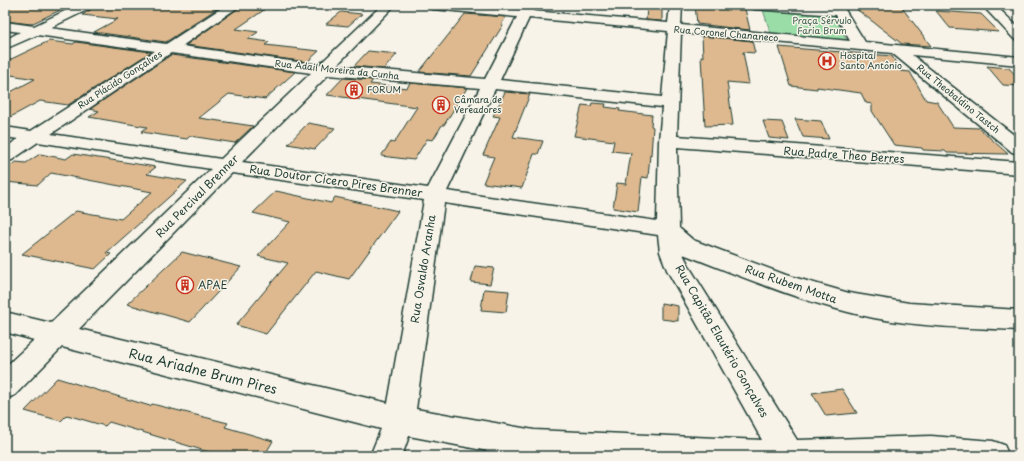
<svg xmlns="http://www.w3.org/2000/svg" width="1024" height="461" viewBox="0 0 1024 461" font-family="'Playpen Sans',sans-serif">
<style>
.green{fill:#9bdda7;stroke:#5d8d6e}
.building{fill:#deb98f;stroke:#1f3d34}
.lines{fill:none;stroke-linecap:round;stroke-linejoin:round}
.minor-casing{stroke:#1f3d34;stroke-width:3}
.minor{fill:#f7f3e8;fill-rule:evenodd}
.labels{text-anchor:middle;stroke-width:3;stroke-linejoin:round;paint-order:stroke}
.far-park-label{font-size:9px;fill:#385d4b;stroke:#f7f3e8}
.far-street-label{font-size:9px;fill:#1f3d34;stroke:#f7f3e8}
.far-poi-label{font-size:9px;fill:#1f3d34;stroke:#f7f3e8;text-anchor:start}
.street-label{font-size:11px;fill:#1f3d34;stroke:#f7f3e8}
.poi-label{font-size:11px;fill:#1f3d34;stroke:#f7f3e8;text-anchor:start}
.near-street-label{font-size:13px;fill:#1f3d34;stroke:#f7f3e8}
</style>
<rect width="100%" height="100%" fill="#f7f3e8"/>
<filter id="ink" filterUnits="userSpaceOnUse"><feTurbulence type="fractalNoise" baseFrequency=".025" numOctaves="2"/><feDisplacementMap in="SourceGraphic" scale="8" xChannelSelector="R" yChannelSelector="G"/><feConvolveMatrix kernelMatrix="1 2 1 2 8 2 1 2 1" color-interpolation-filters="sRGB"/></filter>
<g filter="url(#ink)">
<polygon class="green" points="763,10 834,15 847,41 771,34"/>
<g class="building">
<polygon points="5,5 71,5 31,24 5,21"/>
<polygon points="94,5 207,5 221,6 166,42 94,32 118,19 82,15 92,9"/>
<polygon points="695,5 745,9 750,30 697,24"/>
<polygon points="851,5 900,5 931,46 902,44"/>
<polygon points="647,6 662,7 662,21 646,20"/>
<polygon points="239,8 264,10 236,29 258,32 248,39 269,42 265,45 319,51 307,62 186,45"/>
<polygon points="936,11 981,14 999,32 950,28"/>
<polygon points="341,12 362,14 348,26 326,24"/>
<polygon points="465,14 506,17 501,25 503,25 471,76 419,72"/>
<polygon points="702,36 752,41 755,53 743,52 749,84 727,82 733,125 705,126 701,57 703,57"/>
<polygon points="49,41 73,44 76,42 151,52 68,105 40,101 5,120 5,95 35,79 5,74 5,62"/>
<polygon points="779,47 892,56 900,71 910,72 926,100 937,102 953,127 979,128 1008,154 947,153 945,151 923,150 922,148 894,145 872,111 872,104 866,103 861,93 817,87 817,89 791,86"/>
<polygon points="368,51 397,54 384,69 354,66"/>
<polygon points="171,55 295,72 265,99 229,94 199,118 253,126 235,143 190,136 187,139 141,132 147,127 89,117 99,111 90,109"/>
<polygon points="987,66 1009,68 1019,79 1019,86 1003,85"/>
<polygon points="343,78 373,80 370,84 407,88 410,83 467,88 444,125 442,125 433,140 427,139 414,160 381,156 391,142 394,143 417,107 327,95"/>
<polygon points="505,92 530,94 513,137 543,141 538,154 534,154 522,188 483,183 494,157 483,155 500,117 493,116"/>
<polygon points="592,103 606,104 605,107 620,109 619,111 652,115 651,126 653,127 651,155 650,154 648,178 642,177 638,212 613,208 617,183 626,184 631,153 612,151 614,141 574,136 582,105 591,106"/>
<polygon points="795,119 821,121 829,139 803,137"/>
<polygon points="763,121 782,122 789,140 769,138"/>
<polygon points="308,123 335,128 315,149 288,144"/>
<polygon points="40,154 66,159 73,154 156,167 147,174 187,181 106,253 111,254 95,269 22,254 76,211 121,219 152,192 51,173 38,185 5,182 5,169 16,162 26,163"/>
<polygon points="276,191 331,203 335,197 398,211 349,279 316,271 266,334 236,325 288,263 258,256 290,222 253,213"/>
<polygon points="182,252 241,267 190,322 127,304"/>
<polygon points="475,266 494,268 490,284 471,282"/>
<polygon points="484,289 509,291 506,312 481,310"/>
<polygon points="661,303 678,306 678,321 661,319"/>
<polygon points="57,378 150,406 152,404 228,423 225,427 273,441 264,456 222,456 109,422 105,426 67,415 61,421 25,411"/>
<polygon points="842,389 857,413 826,416 812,393"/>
</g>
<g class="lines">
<defs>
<g id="minor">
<path d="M77 5H93L91 8 50 28 166 44 226 5H241L182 46 319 65 382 5H395L336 66 485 79 517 17 433 9 429 8 427 5H473L520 10 523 5H535L533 11 668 23 670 5H682L681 25 850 41 836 15 755 9 751 8 749 5H801L831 7 830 5H842L865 42 1019 57V65L912 55 1019 139V154L1012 152 892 53 681 33 677 136 1019 162V174L677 147 679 228 693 240 786 275 849 293 909 303 1019 310V330C970 328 921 327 874 318 808 305 746 278 683 254L690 268 797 440 931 436 993 441 1004 445 1009 456H514L409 436 402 456H370L381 429 62 347 15 395 5 399V367L34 340 5 332V312L51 323 211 169 38 142 12 160 5 162V148L18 139 5 137V127L31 131 155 51 37 35 5 49V40L20 32 5 30V22L34 26ZM529 18 668 31 662 97 500 80ZM171 53 311 73 221 159 51 134ZM328 75 469 87 480 88 428 188 242 162ZM495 89 662 107 659 141 657 221 447 191ZM232 173 424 200 388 403 79 329ZM444 203 658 235 660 252 667 270 762 440 534 430 416 409Z"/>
<polygon points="982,5 995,5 1019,28 1019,40 1014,39"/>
</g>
</defs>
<use href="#minor" class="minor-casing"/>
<use href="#minor" class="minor"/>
</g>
</g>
<defs>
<symbol id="hospital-ring" viewBox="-11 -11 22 22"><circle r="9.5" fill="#f7f3e8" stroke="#c8321e" stroke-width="1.5"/><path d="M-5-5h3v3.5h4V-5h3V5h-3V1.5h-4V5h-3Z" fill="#c8321e"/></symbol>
<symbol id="building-ring" viewBox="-11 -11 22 22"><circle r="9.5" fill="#f7f3e8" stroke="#c8321e" stroke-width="1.5"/><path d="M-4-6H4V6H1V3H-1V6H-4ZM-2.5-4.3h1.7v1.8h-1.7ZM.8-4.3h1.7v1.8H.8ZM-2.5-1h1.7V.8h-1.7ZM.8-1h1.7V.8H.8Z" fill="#c8321e"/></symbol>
</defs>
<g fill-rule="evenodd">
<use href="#hospital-ring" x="817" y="51" width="20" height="20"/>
<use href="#building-ring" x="344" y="80" width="20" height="20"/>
<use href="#building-ring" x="431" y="95" width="20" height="20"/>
<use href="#building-ring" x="175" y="275" width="20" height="20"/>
</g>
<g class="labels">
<g class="far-park-label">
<text x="822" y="24">Praça Sérvulo<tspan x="822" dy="10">Faria Brum</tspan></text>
</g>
<g class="far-street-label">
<text transform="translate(726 34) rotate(5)" y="3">Rua Coronel Chananeco</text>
<text transform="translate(337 70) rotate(6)" y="3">Rua Adail Moreira da Cunha</text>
<text transform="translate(120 80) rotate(-33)" y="3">Rua Plácido Gonçalves</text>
<text transform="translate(958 99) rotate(39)" y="3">Rua Theobaldino Tastch</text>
</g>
<g class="far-poi-label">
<text x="840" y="59">Hospital<tspan x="840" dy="10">Santo Antônio</tspan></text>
<text x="367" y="93">FORUM</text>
<text x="454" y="103">Câmara de<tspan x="454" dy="10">Vereadores</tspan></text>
</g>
<g class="street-label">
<text transform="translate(844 155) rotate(4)" y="4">Rua Padre Theo Berres</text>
<text transform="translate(336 181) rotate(8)" y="4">Rua Doutor Cícero Pires Brenner</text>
<text transform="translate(197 196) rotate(-45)" y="4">Rua Percival Brenner</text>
<text transform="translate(423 269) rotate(-81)" y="4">Rua Osvaldo Aranha</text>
<text transform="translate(791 284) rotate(19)" y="4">Rua Rubem Motta</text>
<text transform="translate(722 341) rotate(60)" y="4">Rua Capitão Elautério Gonçalves</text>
</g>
<g class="poi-label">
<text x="198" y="289">APAE</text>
</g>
<g class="near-street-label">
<text transform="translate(203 371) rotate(14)" y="5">Rua Ariadne Brum Pires</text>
</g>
</g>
<rect width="1024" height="461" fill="none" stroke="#f7f3e8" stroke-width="20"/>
<rect x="10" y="10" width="1004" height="441" fill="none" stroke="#1f3d34" stroke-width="1.5" filter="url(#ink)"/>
</svg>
